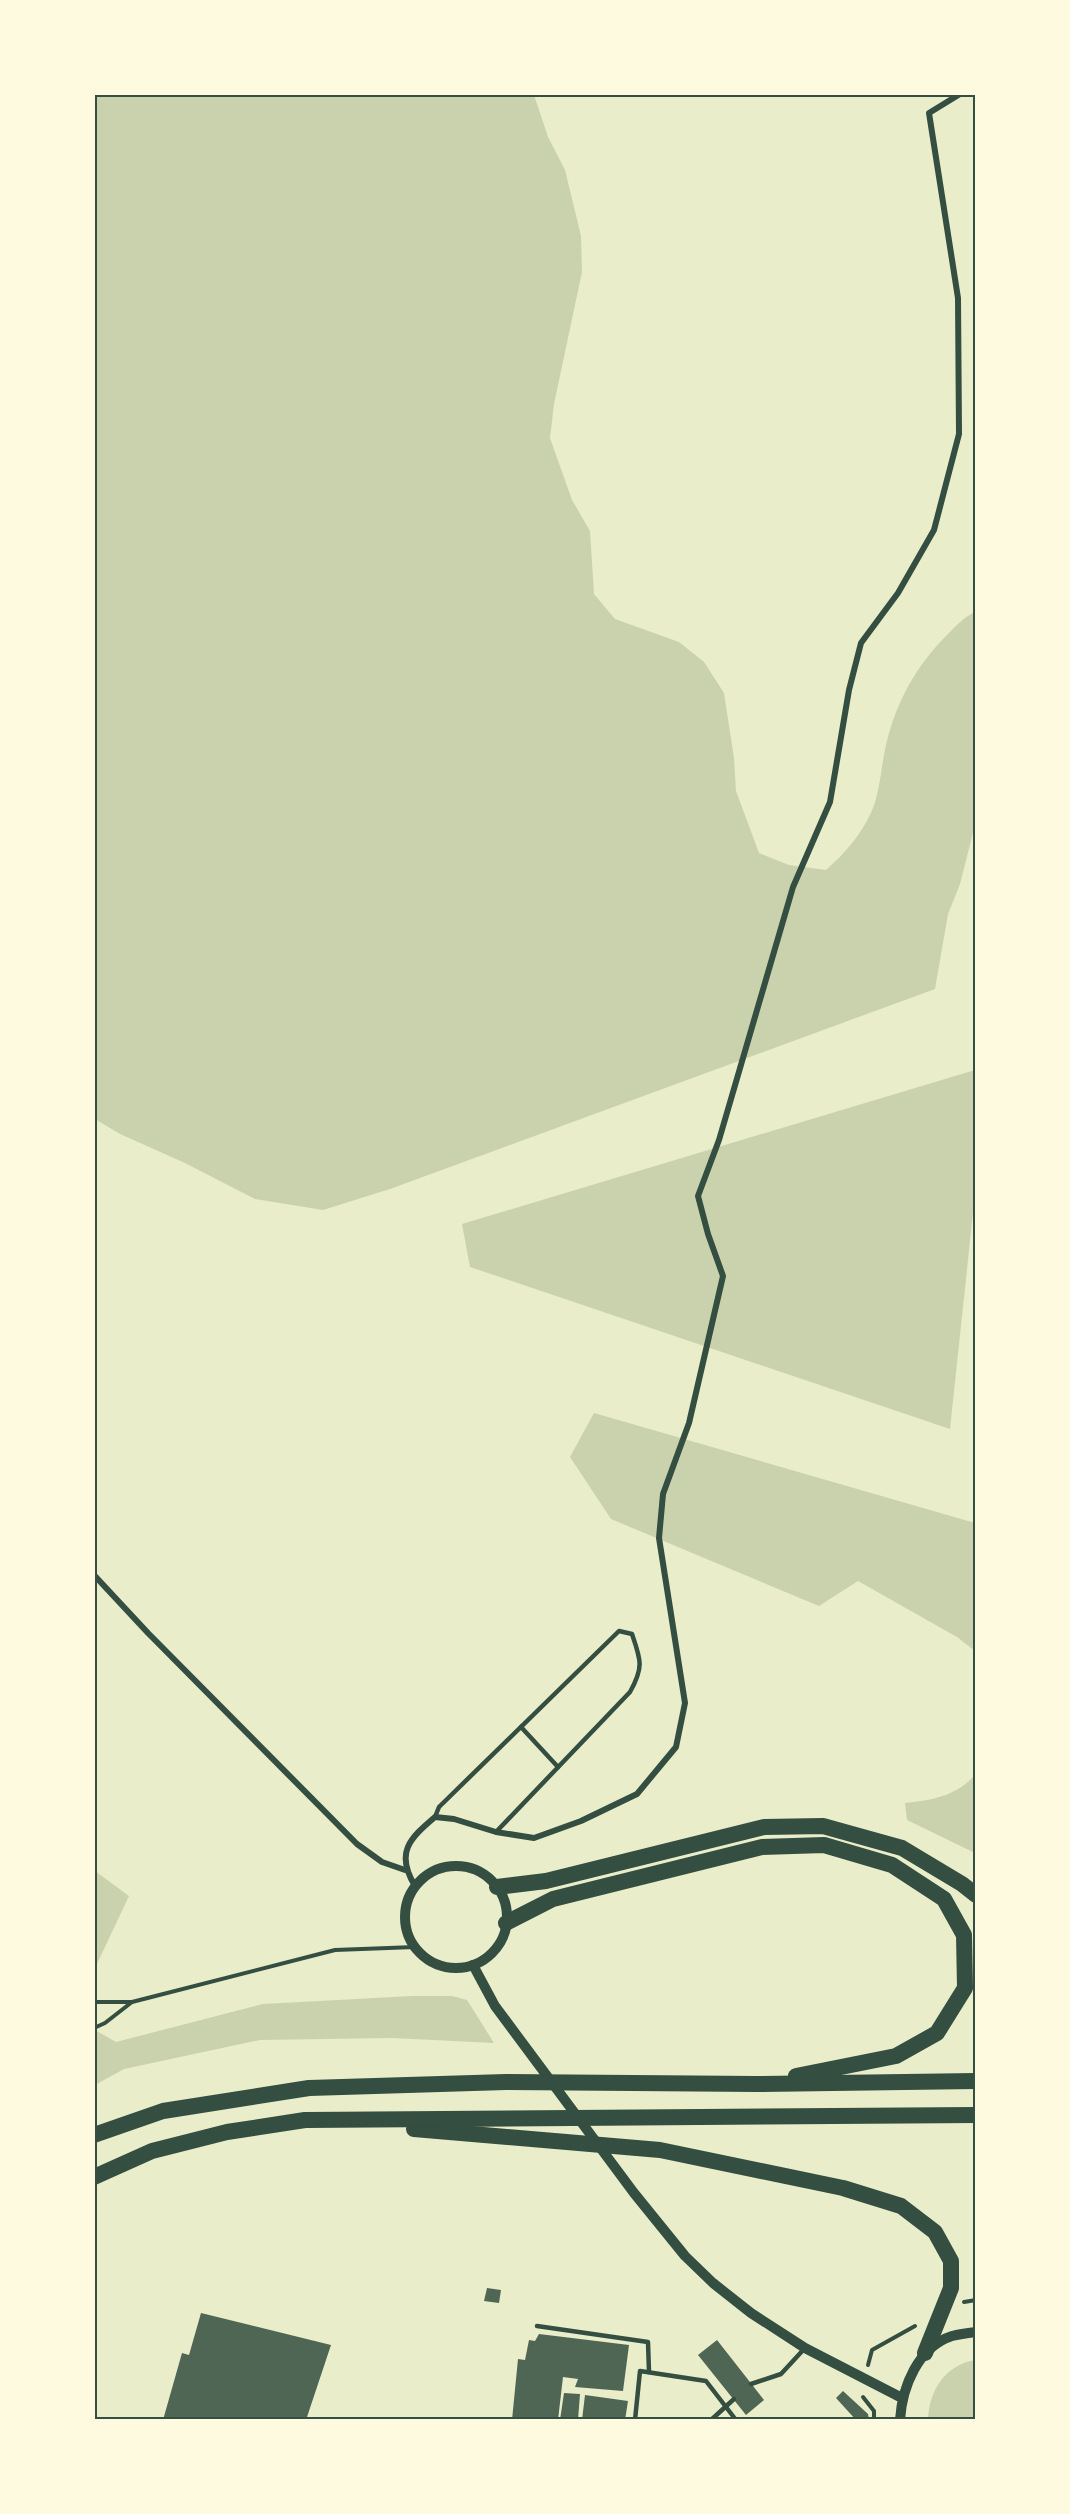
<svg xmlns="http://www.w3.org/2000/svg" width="1070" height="2514" viewBox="0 0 1070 2514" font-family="Commissioner,sans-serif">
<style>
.green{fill:#cad2ad}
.building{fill:#4f6655}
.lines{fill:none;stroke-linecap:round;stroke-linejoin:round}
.path{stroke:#344e41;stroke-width:4}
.service{stroke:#344e41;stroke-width:4.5}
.minor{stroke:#344e41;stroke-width:6}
.tertiary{stroke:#344e41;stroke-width:10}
.trunk{stroke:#344e41;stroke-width:16}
.neatline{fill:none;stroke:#344e41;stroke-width:2}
</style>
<rect width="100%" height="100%" fill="#e9edc9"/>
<g class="green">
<path d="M94 95H534L548 137 565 170 581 236 582 272 554 404 550 438 572 500 590 531 594 594 615 619 679 642 704 662 724 693 734 758 736 791 759 853 789 865 826 870C845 853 860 836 871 813 880 793 881 767 886 745 896 702 916 666 947 635 956 626 964 617 975 612V825L960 884 948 914 935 989 390 1189 323 1210 255 1199 185 1163 120 1134 95 1119Z"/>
<polygon points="975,1070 975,1194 950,1429 470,1267 462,1224"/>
<polygon points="594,1413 975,1523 975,1651 957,1637 858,1581 819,1606 611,1519 570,1457"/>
<path d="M975 1775V1853L907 1820 905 1803C933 1800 956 1796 975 1775Z"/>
<polygon points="95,1871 129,1896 95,1968"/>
<polygon points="412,1996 452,1996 467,2000 494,2043 392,2038 260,2040 124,2069 95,2085 95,2030 116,2042 263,2004"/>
<path d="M975 2360V2419H928C929 2391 945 2365 975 2360Z"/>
</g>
<g class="building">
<polygon points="487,2288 501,2290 499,2303 484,2301"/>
<polygon points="201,2313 331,2345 306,2420 163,2420 182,2353 189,2355"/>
<polygon points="539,2334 629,2345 623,2391 575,2387 578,2379 563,2377 558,2420 512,2420 518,2359 525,2360 529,2340 535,2341"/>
<polygon points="717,2340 764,2400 746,2415 698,2355"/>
<polygon points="843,2391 868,2414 869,2420 856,2420 836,2398"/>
<polygon points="564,2393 580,2394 578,2420 560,2420"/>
<polygon points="585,2395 628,2401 625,2420 582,2420"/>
</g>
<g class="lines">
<g class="path">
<polyline points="94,2002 131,2002"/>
<polyline points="94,2028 105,2023 132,2002 335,1950 415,1947"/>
<polyline points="964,2302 976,2300"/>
<polyline points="868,2365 872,2350 915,2326"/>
<polyline points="863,2397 874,2411 874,2420"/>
</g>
<g class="service">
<polyline points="94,1356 94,1361"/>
<polyline points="521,1727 558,1767"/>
<path d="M435 1817 439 1807 619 1631 632 1634C641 1660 644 1667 630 1692L496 1832"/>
<polyline points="537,2326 648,2342 649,2372"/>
<polyline points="751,2384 781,2374 805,2348"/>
<polyline points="635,2420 640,2371 706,2381 736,2420"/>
<polyline points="711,2420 734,2399"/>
</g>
<g class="minor">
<polyline points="94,1575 148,1633 357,1844 382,1862 405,1870"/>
<path d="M415 1886C395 1853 409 1839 435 1817L454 1819 496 1832 534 1838 581 1821 637 1794 676 1747 685 1703 659 1538 663 1494 689 1423 723 1276 708 1234 698 1196 719 1140 793 887 830 802 849 690 861 643 898 593 934 530 959 434 958 298 929 113 960 94"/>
</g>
<g class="tertiary">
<circle cx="456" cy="1917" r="51"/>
<polyline points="473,1965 495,2006 634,2193 685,2256 713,2283 751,2313 805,2348 902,2398"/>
<path d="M900 2420C902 2387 918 2347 952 2336 960 2334 968 2333 976 2332"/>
</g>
<g class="trunk">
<polyline points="497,1887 546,1881 764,1827 823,1826 902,1848 962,1884 976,1895"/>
<polyline points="506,1923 553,1899 762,1847 824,1845 892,1865 944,1899 964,1935 965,1988 937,2033 896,2056 796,2076"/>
<polyline points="414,2129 660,2150 843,2188 901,2206 935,2232 951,2261 951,2288 925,2353"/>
<polyline points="94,2135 163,2111 309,2088 506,2082 756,2084 976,2081"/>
<polyline points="94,2177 152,2151 227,2132 305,2120 976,2115"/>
</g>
</g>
<rect width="1070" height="2514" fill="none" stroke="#fefae0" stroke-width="192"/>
<rect x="96" y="96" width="878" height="2322" class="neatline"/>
</svg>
